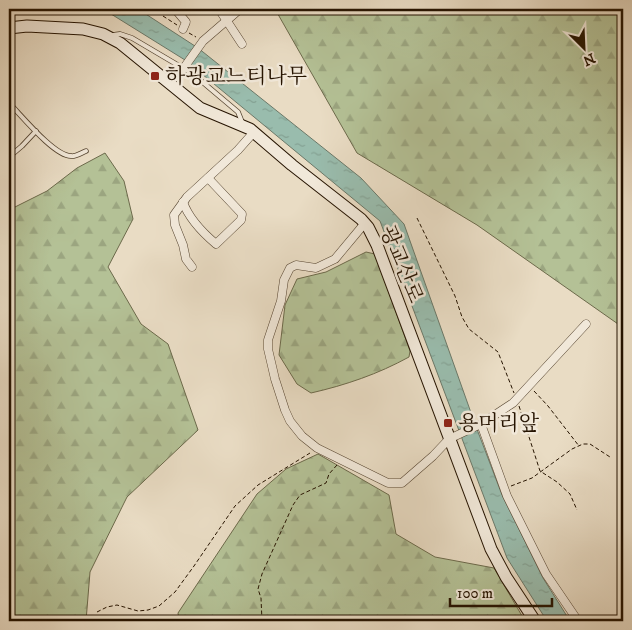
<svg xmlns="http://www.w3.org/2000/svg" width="632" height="630" viewBox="0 0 632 630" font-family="'IM FELL DW Pica','Noto Serif KR',serif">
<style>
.forest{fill:url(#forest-firs);stroke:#6c6a4b}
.water{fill:url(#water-ripples);stroke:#6b7868}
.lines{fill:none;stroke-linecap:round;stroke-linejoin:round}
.lane-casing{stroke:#564531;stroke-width:5.5}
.street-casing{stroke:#564531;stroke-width:9}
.secondary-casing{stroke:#251300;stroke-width:13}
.path{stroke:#251300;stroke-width:1;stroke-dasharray:4 2.5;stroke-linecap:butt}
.lane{stroke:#f1e8d9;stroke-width:4}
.street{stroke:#f1e8d9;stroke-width:8}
.secondary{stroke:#f1e8d9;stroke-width:11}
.poi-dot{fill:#8f2418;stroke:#f1e8d9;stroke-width:2}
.labels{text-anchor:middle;stroke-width:5;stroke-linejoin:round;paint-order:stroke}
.poi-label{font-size:21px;fill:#251300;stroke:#f1e8d9;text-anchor:start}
.street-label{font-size:21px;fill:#251300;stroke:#f1e8d9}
</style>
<defs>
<pattern id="forest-firs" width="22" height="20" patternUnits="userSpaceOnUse" patternTransform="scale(1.25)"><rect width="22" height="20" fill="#b4c196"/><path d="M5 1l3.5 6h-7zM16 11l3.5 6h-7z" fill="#9ba580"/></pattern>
<pattern id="water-ripples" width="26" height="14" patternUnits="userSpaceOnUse" patternTransform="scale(1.25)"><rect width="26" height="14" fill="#99bcad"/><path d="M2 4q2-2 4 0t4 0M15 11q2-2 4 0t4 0" fill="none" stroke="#84a193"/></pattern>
</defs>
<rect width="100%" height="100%" fill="#e9dcc4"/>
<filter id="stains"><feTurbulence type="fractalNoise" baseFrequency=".004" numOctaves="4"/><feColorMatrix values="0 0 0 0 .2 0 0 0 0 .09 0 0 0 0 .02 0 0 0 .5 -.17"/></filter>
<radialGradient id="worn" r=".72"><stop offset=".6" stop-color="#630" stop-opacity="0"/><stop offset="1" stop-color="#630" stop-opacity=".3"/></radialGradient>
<g class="forest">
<polygon points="275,9 623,9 623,324 618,324 477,225 357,153"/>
<polygon points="105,153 124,181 133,219 108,267 141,324 168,344 198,430 127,497 90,572 86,621 9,621 9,210 47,191 77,168"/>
<path d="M366 252 375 254 410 351 409 357C378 374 346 385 311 393L297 384 279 355 285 305 297 279 326 272Z"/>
<polygon points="318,454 389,495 396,534 435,557 494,568 525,621 179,621 178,613 257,494 286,469"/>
</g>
<polygon class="water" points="103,9 138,9 198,48 361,178 404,224 475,424 502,495 543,578 570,621 547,621 507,558 380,221 185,60"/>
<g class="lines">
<defs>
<g id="lane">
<polyline points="113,35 120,34 132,38 193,74 238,112 242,122"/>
<path d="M9 103C21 115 54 156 71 156 75 157 81 153 86 151"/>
<polyline points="9,157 22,146 36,131"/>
</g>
<g id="street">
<polyline points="175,9 186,22 183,29"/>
<polyline points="219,9 242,44"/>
<polyline points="183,69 203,41 240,9"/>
<path d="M183 202C189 219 203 233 216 244L241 220 242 214 208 178"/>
<polyline points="365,223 335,259 316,268 296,265 290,268 284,280 281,301 268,340 268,349 275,379 285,410 290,421 302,436 317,448 388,483 402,483 433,456 449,439 481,424 507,496 546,574 578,621"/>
<polyline points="192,267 186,259 183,245 175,225 174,215 187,197 238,150 254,132"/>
<polyline points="481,424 513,403 586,324"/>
<polyline points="603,621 623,620"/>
</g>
<polyline id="secondary" points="9,28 27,26 83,29 103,34 120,43 200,108 250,129 292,165 361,219 368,227 377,245 491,549 506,577 535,621"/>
</defs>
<use href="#lane" class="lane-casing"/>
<use href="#street" class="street-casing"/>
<use href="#secondary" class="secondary-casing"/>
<g class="path">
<polyline points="152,9 177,25"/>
<polyline points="189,33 196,37"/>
<polyline points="417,218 455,296 462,317 469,329 498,352 514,393"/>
<polyline points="534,391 548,406 579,446"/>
<polyline points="519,406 540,471 557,482 570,494 577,510"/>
<polyline points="511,486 532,478 572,449 583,444 590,444 610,457"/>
<polyline points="97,612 107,607 117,605 138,611 148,610 159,606 175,592 194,566 235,506 258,485 310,453"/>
<polyline points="262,621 261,598 258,589 262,574 293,505 300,495 326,483 329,474 337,465"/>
</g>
<use href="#lane" class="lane"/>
<use href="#street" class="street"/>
<use href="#secondary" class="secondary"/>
</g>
<g class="poi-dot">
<rect x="150" y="71" width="10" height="10" rx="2.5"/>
<rect x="443" y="418" width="10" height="10" rx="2.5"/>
</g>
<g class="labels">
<g class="poi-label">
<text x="165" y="83">하광교느티나무</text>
<text x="458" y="430">용머리앞</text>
</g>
<g class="street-label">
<text transform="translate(402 264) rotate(68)" y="7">광교산로</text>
</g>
</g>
<rect width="632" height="630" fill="none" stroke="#e9dcc4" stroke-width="30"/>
<rect x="10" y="10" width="612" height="610" fill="none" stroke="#251300" stroke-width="2.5"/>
<rect x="15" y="15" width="602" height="600" fill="none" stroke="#251300"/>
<g transform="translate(584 48) rotate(156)" stroke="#f1e8d9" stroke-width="4" paint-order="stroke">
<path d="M0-4L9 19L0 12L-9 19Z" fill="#251300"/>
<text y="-8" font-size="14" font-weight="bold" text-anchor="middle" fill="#251300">N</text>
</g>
<path d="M450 598v8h102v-8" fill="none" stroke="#251300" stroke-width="2.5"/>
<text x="457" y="598" font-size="15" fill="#251300" stroke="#f1e8d9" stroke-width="4" paint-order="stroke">100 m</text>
<rect width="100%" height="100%" filter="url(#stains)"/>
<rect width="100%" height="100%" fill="url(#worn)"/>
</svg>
